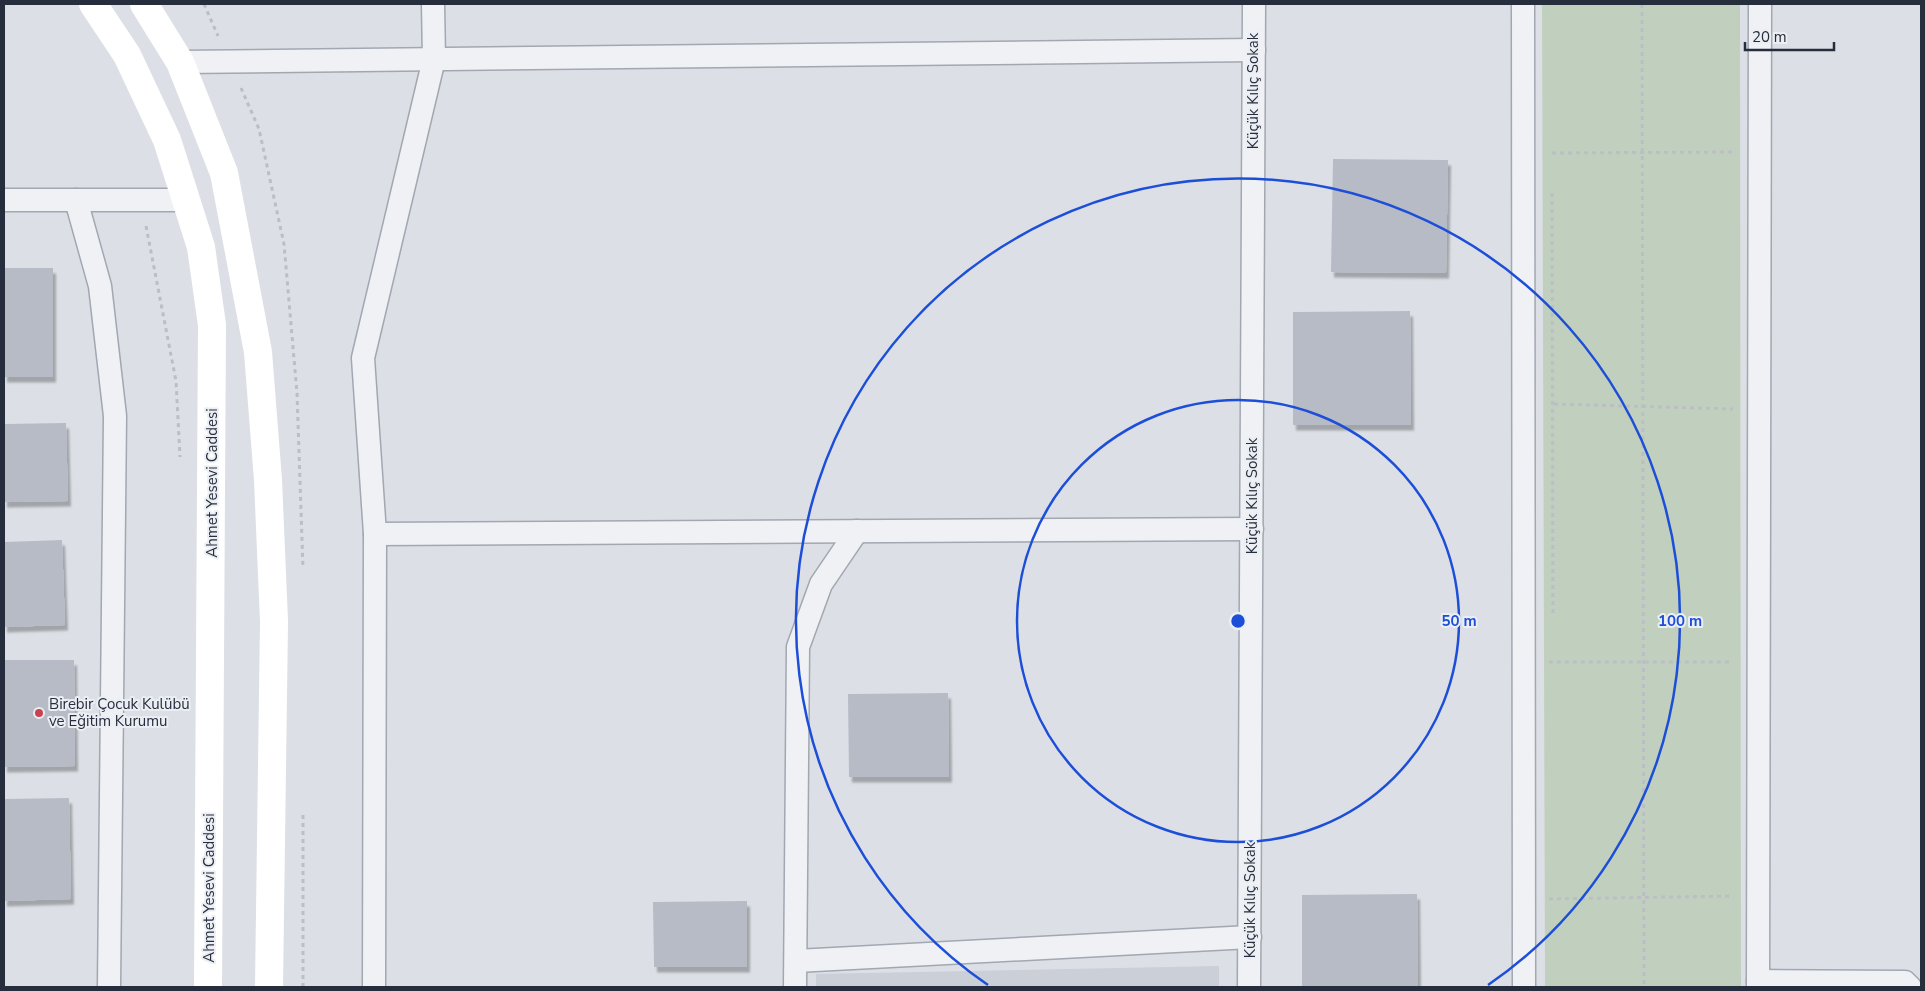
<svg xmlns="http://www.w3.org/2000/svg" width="1925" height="991" viewBox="0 0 1925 991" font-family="'Nunito Sans',sans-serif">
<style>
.built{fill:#cacfd8}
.green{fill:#c1d0be}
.building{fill:#b7bbc6;filter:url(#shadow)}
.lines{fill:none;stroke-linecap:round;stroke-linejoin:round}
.street-casing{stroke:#a2a7b0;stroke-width:25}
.path{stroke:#bbbec5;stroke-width:3;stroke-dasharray:4 4;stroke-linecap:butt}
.street{stroke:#eff1f5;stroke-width:22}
.secondary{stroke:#fff;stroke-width:28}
.ring{fill:none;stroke:#1d4ed8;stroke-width:2.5}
.poi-dot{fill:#ca424f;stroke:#ebeff4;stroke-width:2}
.labels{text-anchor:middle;stroke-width:4;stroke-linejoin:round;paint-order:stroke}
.street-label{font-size:15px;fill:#262d3c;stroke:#ebeff4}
.poi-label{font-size:15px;fill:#262d3c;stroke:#ebeff4;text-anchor:start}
.centre{fill:#1d4ed8;stroke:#ebeff4;stroke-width:2.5}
.ring-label{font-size:15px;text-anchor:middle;font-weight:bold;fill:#1d4ed8;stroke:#ebeff4;stroke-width:4;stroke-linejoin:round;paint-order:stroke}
</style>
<defs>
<filter id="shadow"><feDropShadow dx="3" dy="5.5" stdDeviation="1" flood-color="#0004"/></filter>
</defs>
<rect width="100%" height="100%" fill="#dce0e6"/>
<polygon class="built" points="1219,966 1219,987 816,987 816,974"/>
<polygon class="green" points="1542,4 1740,4 1741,987 1545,987"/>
<g class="building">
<polygon points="1333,159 1448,160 1446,273 1331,272"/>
<rect x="4" y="268" width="49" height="109"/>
<polygon points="1410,311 1411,425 1293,425 1293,312"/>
<polygon points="66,423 68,501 4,502 4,424"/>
<polygon points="62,540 65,625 4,627 4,542"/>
<polygon points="4,660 74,660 75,766 4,767"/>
<polygon points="948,693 949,777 849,777 848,694"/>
<polygon points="69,798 71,899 4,901 4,799"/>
<polygon points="1417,894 1418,987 1302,987 1302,895"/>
<polygon points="747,901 747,967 654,967 653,902"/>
</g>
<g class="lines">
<defs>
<g id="street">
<polyline points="1523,4 1524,987"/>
<polyline points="180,62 1254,50"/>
<polyline points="4,200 186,200"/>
<polyline points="76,200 100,286 115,416 109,987"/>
<polyline points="375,534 1252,529"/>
<polyline points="796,961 1250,937"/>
<polyline points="1758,981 1905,982 1910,987"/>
<polyline points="374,987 375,534 363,358 434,59 433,4"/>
<polyline points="795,987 798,647 821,584 857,531"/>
<polyline points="1249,987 1254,4"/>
<polyline points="1758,987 1760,4"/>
</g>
</defs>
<use href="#street" class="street-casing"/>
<g class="path">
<polyline points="204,4 218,36"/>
<polyline points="1642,4 1644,987"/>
<polyline points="241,88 259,129 284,244 297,393 303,569"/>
<polyline points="1552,153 1733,152"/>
<polyline points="1552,193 1553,617"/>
<polyline points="146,226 176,381 180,457"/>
<polyline points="1554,404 1733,409"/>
<polyline points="1549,662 1733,662"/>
<polyline points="1549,899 1733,896"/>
<polyline points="303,987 303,815"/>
</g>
<use href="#street" class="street"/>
<g class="secondary">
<polyline points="93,4 127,55 167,140 201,247 212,325 208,987"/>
<polyline points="144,4 180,62 224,173 258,352 268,480 274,621 269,987"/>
</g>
</g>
<g class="ring">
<circle cx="1238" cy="621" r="221"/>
<path d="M988 985A442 442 0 1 1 1488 985"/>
</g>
<circle class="poi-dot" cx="39" cy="713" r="5"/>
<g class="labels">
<g class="street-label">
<text transform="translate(1253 91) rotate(-90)" y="5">Küçük Kılıç Sokak</text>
<text transform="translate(212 483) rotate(-90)" y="5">Ahmet Yesevi Caddesi</text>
<text transform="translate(1252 496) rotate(-90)" y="5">Küçük Kılıç Sokak</text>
<text transform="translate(209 888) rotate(-90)" y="5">Ahmet Yesevi Caddesi</text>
<text transform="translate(1250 900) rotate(-90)" y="5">Küçük Kılıç Sokak</text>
</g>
<g class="poi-label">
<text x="49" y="709">Birebir Çocuk Kulübü<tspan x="49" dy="17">ve Eğitim Kurumu</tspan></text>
</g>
</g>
<circle cx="1238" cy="621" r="8" class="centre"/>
<g class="ring-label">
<text x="1459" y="626">50 m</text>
<text x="1680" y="626">100 m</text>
</g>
<rect width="1925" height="991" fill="none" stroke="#262d3c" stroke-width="10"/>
<path d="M1745 42v8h89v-8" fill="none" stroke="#262d3c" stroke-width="2.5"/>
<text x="1752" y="42" font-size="15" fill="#262d3c" stroke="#ebeff4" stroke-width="4" paint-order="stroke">20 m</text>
</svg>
